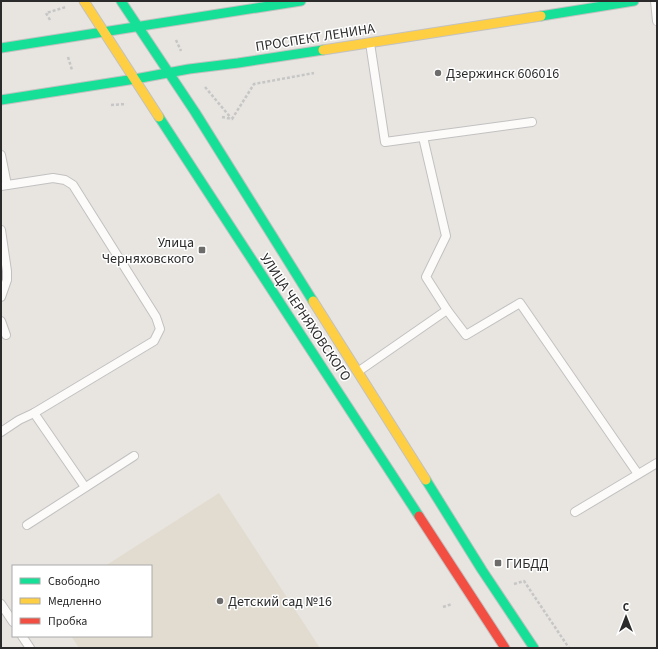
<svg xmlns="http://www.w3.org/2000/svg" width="658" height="649" viewBox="0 0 658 649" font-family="'Source Sans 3',sans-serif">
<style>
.education{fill:#e2dcd0}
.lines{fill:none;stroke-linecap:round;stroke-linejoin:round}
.lane-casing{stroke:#c2c1c1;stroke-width:10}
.fast-casing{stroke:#c2c1c1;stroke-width:11}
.slow-casing{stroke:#c2c1c1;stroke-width:11}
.jam-casing{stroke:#c2c1c1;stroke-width:11}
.path{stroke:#c6c6c6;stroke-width:2.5;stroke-dasharray:3 2;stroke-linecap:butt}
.lane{stroke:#fcfbfa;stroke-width:8}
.fast{stroke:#16e098;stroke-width:9}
.slow{stroke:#ffcf43;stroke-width:9}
.jam{stroke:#f24e42;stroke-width:9}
.poi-dot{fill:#6d6c6b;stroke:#fff;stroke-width:1.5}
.labels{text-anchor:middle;stroke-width:3;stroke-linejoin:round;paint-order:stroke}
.street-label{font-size:14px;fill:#2b2b2b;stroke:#fff}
.poi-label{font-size:14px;fill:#2b2b2b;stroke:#fff;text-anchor:start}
</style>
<rect width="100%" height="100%" fill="#e8e5e1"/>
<polygon class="education" points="219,493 320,648 79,648 71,636 151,636 151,566 105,566"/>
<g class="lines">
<defs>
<g id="lane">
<polyline points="655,1 657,21"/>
<polyline points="370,43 385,142 532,122"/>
<polyline points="423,137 446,236 426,277 447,310 466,335 520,303 638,474"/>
<polyline points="1,155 7,185"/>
<polyline points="1,186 53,178 65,180 73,185 156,317 160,329 154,341 34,413 19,420 1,432"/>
<polyline points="1,230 7,271 7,280 1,297"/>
<polyline points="1,321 6,335"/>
<polyline points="359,371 447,310"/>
<polyline points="34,413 85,487"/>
<polyline points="575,512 657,463"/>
<polyline points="27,525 134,456"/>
<polyline points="1,604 13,622"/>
<polyline points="22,636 30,648"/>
</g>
<g id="fast">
<polyline points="121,1 195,112 313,301"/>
<polyline points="541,16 634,1"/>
<polyline points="1,48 301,1"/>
<polyline points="1,100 135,79 189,69 238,63 323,50"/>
<polyline points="159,117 419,516"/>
<polyline points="426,480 482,570 534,648"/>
</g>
<g id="slow">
<polyline points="84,1 159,117"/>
<polyline points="323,50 541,16"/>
<polyline points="313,301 426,480"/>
</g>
<polyline id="jam" points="419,516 505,648"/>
</defs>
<use href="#lane" class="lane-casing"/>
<use href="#fast" class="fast-casing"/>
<use href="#slow" class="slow-casing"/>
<use href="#jam" class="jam-casing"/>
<g class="path">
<polyline points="50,20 46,13 66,7"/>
<polyline points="176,40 181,51"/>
<polyline points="68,57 72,70"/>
<polyline points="205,87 231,118"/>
<polyline points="111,105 126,104"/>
<polyline points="222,117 232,119 254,84 314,73"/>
<polyline points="514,584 524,581 569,648"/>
<polyline points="443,607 452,604"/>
</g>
<use href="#lane" class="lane"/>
<use href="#fast" class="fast"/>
<use href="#slow" class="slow"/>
<use href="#jam" class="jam"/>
</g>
<g class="poi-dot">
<circle cx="438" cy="73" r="4"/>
<rect x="198" y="246" width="8" height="8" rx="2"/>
<rect x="494" y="559" width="8" height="8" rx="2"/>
<circle cx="220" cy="601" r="4"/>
</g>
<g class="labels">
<g class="street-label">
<text transform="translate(315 37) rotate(-9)" y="5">ПРОСПЕКТ ЛЕНИНА</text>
<text transform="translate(306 317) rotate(56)" y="5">УЛИЦА ЧЕРНЯХОВСКОГО</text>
</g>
<g class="poi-label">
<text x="446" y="78">Дзержинск 606016</text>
<text x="194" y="247" text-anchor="end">Улица<tspan x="194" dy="16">Черняховского</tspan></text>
<text x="506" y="568">ГИБДД</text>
<text x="228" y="606">Детский сад №16</text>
</g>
</g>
<rect width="658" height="649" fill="none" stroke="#2b2b2b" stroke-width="4"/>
<rect x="12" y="565" width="140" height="72" fill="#ffffff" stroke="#aaaaaa"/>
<rect x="20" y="578" width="20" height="6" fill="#16e098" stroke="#aaaaaa"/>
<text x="48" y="585" font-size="12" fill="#2b2b2b">Свободно</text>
<rect x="20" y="598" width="20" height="6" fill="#ffcf43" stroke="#aaaaaa"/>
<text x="48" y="605" font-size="12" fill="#2b2b2b">Медленно</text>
<rect x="20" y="618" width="20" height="6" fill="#f24e42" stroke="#aaaaaa"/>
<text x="48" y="625" font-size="12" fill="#2b2b2b">Пробка</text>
<g transform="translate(626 617)" stroke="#ffffff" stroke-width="3" paint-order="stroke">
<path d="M0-3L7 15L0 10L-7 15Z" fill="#2b2b2b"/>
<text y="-6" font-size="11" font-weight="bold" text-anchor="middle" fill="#2b2b2b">С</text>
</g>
</svg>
